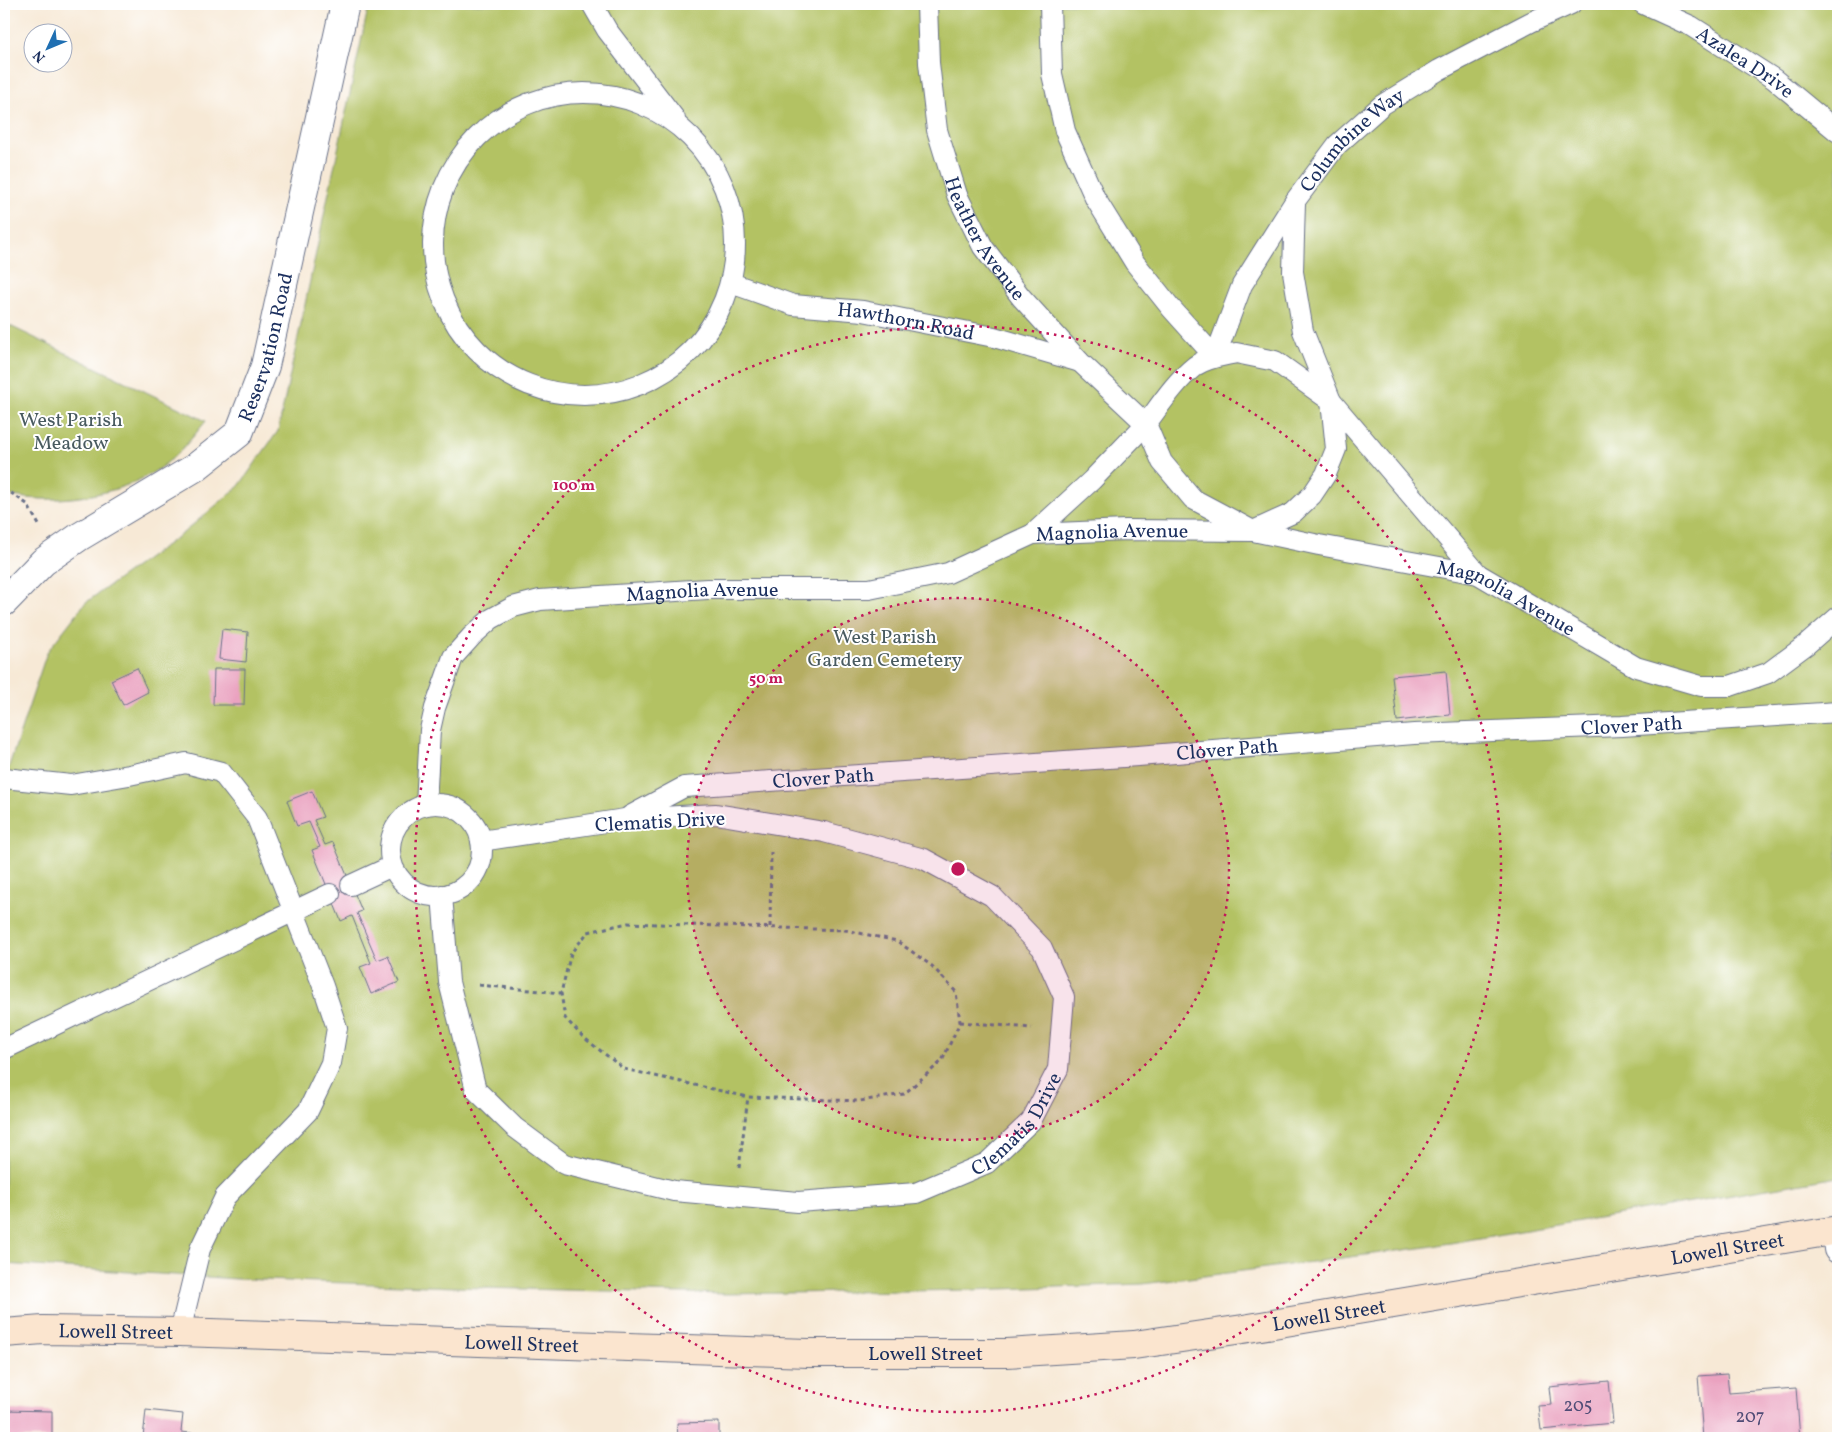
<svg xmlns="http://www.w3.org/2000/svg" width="1842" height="1442" viewBox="0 0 1842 1442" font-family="Vollkorn,serif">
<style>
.green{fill:#b3c264;stroke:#677861}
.building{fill:#eaa2c0}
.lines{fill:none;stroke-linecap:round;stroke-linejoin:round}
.lane-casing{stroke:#687088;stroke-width:22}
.street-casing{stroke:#687088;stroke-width:30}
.secondary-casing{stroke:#687088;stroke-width:30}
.path{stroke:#687088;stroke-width:3;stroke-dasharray:4 4;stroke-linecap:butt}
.lane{stroke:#fff;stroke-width:20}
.street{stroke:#fff;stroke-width:28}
.secondary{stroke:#fbe5cf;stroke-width:28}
.ring{fill:none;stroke:#c2185b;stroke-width:2.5;stroke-dasharray:2.5 5}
.labels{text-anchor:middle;stroke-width:4;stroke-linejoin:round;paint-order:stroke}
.number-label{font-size:18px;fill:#4f4c76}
.street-label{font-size:20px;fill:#1b2f5e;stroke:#fff}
.park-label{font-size:20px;fill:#495b60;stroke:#fff}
.centre{fill:#c2185b;stroke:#fff;stroke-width:2.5}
.ring-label{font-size:15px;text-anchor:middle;font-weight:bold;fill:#c2185b;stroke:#fff;stroke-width:4;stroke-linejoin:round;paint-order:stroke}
</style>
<rect width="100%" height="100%" fill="#fff"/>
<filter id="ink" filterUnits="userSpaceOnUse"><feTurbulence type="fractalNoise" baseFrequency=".02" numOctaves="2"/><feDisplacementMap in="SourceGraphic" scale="10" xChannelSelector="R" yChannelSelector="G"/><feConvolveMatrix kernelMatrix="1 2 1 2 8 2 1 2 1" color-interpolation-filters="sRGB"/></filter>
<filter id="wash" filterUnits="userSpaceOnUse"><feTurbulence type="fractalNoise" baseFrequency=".0096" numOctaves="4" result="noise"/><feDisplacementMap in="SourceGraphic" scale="20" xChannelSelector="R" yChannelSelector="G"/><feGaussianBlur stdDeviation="1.12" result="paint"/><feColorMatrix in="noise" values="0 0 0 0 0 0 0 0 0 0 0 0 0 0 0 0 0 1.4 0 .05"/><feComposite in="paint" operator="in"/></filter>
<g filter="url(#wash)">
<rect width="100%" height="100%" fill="#f7e9d6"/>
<g class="green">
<polygon points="369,4 1838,4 1838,1177 1427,1247 1143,1284 970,1290 726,1294 482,1288 237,1279 4,1264 4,781 47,652 85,603 183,533 239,486 278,431"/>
<path d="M4 323 206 421C192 438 179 455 160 468 118 497 52 506 4 494Z"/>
</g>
<g id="blocks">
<g class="building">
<polygon points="222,629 248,632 246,662 219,659"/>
<polygon points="137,668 148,692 123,705 111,680"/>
<polygon points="214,669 245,669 244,705 213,705"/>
<polygon points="1446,671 1450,715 1397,721 1392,676"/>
<polygon points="312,791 323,817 314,820 325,845 333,842 362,911 357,913 377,960 388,956 399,982 371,994 360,967 371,963 352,916 341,921 312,850 320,847 309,822 297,826 287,801"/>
<polygon points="1727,1374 1729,1393 1796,1388 1800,1438 1703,1438 1698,1376"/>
<polygon points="1609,1381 1613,1423 1541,1430 1538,1406 1551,1405 1549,1387"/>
<polygon points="4,1410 52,1411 52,1438 4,1438"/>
<polygon points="146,1410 183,1414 181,1432 231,1437 231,1438 143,1438"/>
<polygon points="719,1422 719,1438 678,1438 677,1423"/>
</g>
</g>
</g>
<g filter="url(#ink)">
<use href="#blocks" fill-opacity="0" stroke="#687088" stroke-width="1"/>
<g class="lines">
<defs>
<g id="lane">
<polyline points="592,4 607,30 675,119"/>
<path id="s1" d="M927 4 929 63 937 130 957 195 983 247 1021 297 1080 362 1146 424 1092 480 1033 534"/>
<path id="s2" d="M1050 4 1052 74 1065 131 1095 198 1135 263 1171 308 1215 357 1242 285 1295 201 1337 145 1382 105 1439 70 1531 22 1571 4"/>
<path id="s3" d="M1643 4 1691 26 1774 79 1838 132"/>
<circle cx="584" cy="244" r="151"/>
<polyline points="1295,202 1293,272 1303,331 1331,401 1478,574"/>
<path id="s4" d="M731 283 793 305 863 311 994 337 1080 362"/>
<path d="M1236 353 1275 361 1331 401 1336 449 1326 474 1312 495 1293 513 1253 531 1193 499 1162 462 1146 424C1161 404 1175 382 1195 366 1206 358 1222 356 1236 353Z"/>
<polyline points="4,778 71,785 129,775 186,763 221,772 257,818 323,986 337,1028 331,1063 308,1111 225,1197 200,1249 180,1332"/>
<circle cx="436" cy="850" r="46"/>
<path id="s5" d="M426 805 430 730 435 708 453 657 472 636 491 619 513 607 540 600 707 589H869L948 573 1033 534 1126 530 1253 531 1319 545 1478 574 1636 667 1701 686H1730L1768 673 1806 645 1838 617"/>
<path id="s6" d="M630 816 684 787 1138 756 1414 734 1622 726 1838 712"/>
<polyline points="351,885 392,866"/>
<path id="s7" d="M442 895 449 982 476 1090 514 1127 564 1164 674 1191 798 1202 916 1193 987 1163 1031 1121 1058 1069 1064 997 1042 948 992 896 924 859 824 832 716 814 625 819 481 841"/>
<polyline points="4,1049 330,894"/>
</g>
<g id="street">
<path id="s8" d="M4 602 43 562 79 537 196 467 239 433 265 366 345 4"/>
<polyline points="1836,1231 1838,1249"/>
</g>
<g id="secondary">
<path id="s9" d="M4 1333 43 1330 180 1332 808 1353H1007L1134 1345 1243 1329 1838 1230"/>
</g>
</defs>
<use href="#lane" class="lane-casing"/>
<use href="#street" class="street-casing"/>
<use href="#secondary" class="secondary-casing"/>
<g class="path">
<polyline points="4,488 27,504 39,525"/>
<polygon points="628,923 845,930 897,941 932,966 956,992 960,1022 942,1061 904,1094 860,1101 748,1097 624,1069 583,1037 565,1018 561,993 571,953 588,932"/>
<polyline points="770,927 771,852"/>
<polyline points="479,985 561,993"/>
<polyline points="960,1022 1032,1028"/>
<polyline points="739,1168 748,1097"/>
</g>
<use href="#lane" class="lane"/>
<use href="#street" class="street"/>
<use href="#secondary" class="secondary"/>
</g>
</g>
<circle cx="958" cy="869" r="271" fill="#c2185b" fill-opacity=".12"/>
<g class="ring">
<circle cx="958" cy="869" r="271"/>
<circle cx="958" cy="869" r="543"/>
</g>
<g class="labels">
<g class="number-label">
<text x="1578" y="1411">205</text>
<text x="1750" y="1422">207</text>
</g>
<g class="street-label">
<text dy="7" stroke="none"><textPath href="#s3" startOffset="118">Azalea Drive</textPath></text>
<text dy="7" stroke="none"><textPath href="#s2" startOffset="662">Columbine Way</textPath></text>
<text dy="7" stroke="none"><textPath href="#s1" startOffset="246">Heather Avenue</textPath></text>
<text dy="7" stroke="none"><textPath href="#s4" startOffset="180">Hawthorn Road</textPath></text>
<text dy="7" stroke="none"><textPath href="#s8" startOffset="381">Reservation Road</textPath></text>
<text dy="7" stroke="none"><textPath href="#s5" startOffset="841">Magnolia Avenue</textPath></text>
<text dy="7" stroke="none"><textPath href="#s5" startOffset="421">Magnolia Avenue</textPath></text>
<text dy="7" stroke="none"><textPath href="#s5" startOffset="1246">Magnolia Avenue</textPath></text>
<text dy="7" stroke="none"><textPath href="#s6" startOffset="1011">Clover Path</textPath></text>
<text dy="7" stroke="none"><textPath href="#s6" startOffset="606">Clover Path</textPath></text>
<text dy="7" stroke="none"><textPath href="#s6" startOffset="201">Clover Path</textPath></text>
<text transform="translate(660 821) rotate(-3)" y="7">Clematis Drive</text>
<text dy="7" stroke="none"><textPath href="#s7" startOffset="796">Clematis Drive</textPath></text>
<text dy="7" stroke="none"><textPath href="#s9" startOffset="1732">Lowell Street</textPath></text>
<text dy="7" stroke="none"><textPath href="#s9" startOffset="1328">Lowell Street</textPath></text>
<text dy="7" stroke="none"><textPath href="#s9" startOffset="112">Lowell Street</textPath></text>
<text dy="7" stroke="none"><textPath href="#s9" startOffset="518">Lowell Street</textPath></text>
<text dy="7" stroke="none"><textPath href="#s9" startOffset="922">Lowell Street</textPath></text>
</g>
<g class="park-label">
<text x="71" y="426">West Parish<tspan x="71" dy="23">Meadow</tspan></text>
<text x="885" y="643">West Parish<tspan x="885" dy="23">Garden Cemetery</tspan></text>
</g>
</g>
<circle cx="958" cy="869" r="8" class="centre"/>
<g class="ring-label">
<text x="574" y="490">100 m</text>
<text x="766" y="683">50 m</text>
</g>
<rect width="1842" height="1442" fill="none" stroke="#fff" stroke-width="20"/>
<g transform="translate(48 48) rotate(226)"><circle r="24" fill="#ffffff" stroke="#a4acbf"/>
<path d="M0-4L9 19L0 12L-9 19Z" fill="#1f6fb2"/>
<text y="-8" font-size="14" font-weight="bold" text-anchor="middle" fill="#1b2f5e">N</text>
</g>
</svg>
